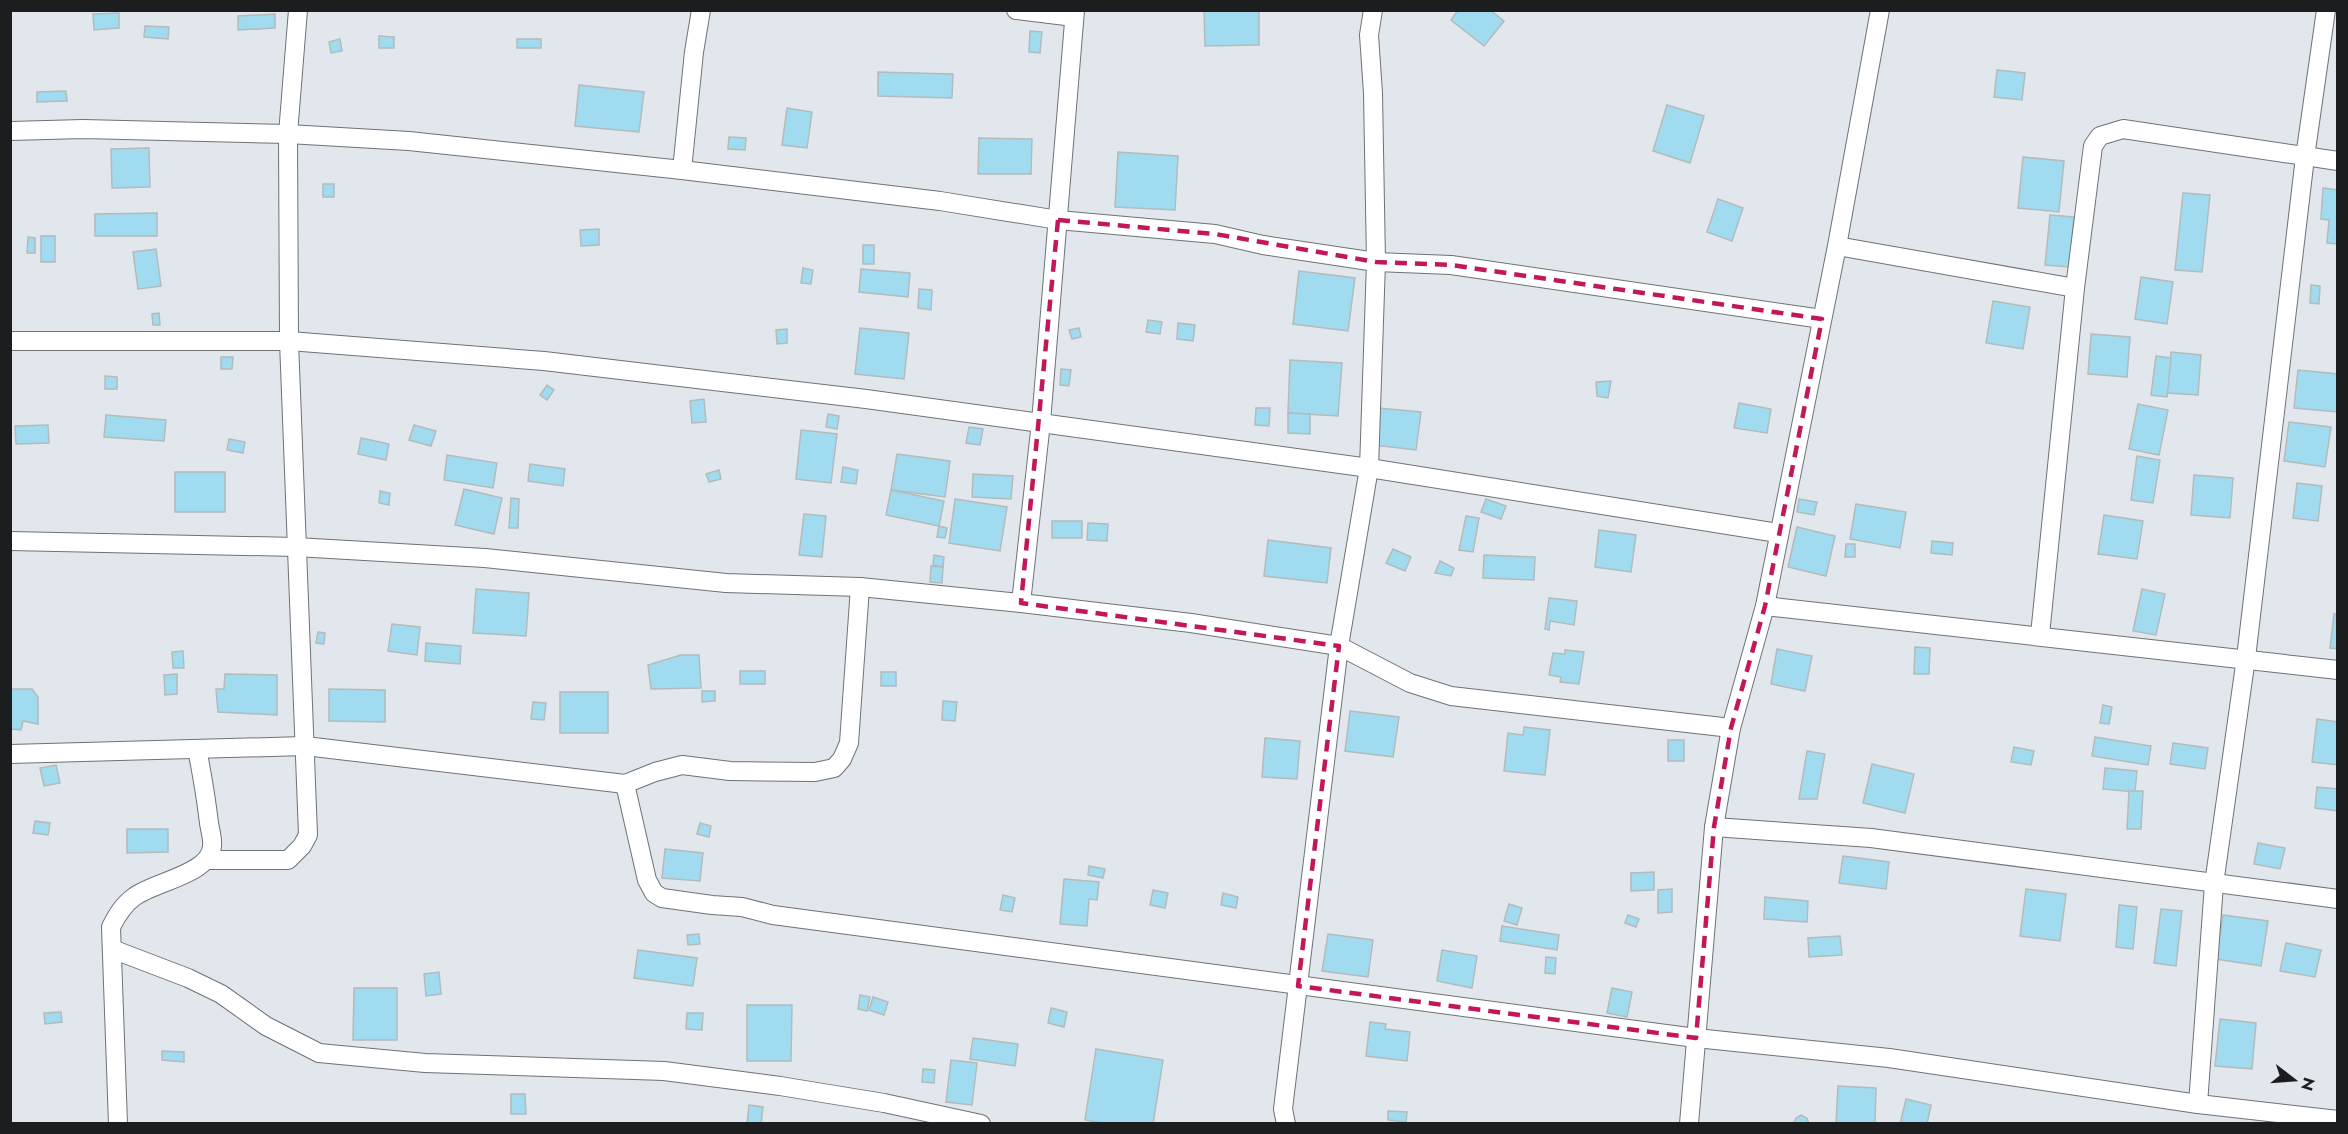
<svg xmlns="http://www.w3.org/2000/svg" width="2348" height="1134" viewBox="0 0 2348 1134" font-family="Jost,sans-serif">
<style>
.building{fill:#a1dbef;stroke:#b3bbbd;stroke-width:1.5}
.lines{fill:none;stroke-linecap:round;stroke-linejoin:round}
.street-casing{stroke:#6e7277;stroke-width:20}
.street{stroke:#fff;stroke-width:18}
.marked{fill:none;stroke:#c2185b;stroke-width:4.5;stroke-dasharray:12 8;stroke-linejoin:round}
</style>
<rect width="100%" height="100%" fill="#e2e7ed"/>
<g class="building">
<polygon points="1204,10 1259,10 1259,45 1205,46"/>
<polygon points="1458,10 1490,10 1504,21 1484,46 1451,20"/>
<polygon points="119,13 119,28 94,30 93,14"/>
<polygon points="275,14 275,28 238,30 238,16"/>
<polygon points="145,26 169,27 168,39 144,37"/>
<polygon points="1030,31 1042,32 1040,53 1029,52"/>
<polygon points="379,36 394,37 394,48 379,48"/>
<polygon points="340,39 342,51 331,53 329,42"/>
<rect x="517" y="39" width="24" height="9"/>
<polygon points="1997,70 2025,73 2022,100 1994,97"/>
<polygon points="878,72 953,74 952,98 878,96"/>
<polygon points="579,85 644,92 639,132 575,126"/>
<polygon points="66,91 67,101 37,102 37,92"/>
<polygon points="1667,105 1704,116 1690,163 1653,151"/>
<polygon points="787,108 812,112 807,148 782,145"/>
<polygon points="729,137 746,138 745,150 728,149"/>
<polygon points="979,138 1032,139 1031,174 978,174"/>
<polygon points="149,148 150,187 112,188 111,149"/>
<polygon points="1118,152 1178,156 1175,210 1115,207"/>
<polygon points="2023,157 2064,161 2059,212 2018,208"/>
<rect x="323" y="184" width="11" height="13"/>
<polygon points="2323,188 2338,190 2338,244 2327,243 2329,220 2321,219"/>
<polygon points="2183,193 2210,195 2202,272 2175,270"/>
<polygon points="1718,199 1743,208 1732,241 1707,232"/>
<polygon points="157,213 157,236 95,236 95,214"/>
<polygon points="2050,215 2074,217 2069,267 2045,265"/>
<polygon points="599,229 599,245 581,246 580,230"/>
<rect x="41" y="236" width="14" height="26"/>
<polygon points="28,237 35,238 35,253 27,253"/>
<rect x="863" y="245" width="11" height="19"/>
<polygon points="156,249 161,286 138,289 133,252"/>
<polygon points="803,268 813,270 811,284 801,283"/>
<polygon points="861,269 910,273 908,297 859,292"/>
<polygon points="1299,271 1355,278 1348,331 1293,324"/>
<polygon points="2141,277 2173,282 2167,324 2135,319"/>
<polygon points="2311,285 2320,286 2319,304 2310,303"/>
<polygon points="919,289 932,290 931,310 918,308"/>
<polygon points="1993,301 2030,307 2023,349 1986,343"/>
<polygon points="159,313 160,325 153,325 152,314"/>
<polygon points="1148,320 1162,322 1160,334 1146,332"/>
<polygon points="1178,323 1195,325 1193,341 1177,339"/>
<polygon points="860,328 909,333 904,379 855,374"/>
<polygon points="1079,328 1081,337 1072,339 1069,330"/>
<polygon points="787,329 787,343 777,344 776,330"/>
<polygon points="2091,334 2130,337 2127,377 2088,374"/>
<polygon points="2171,352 2201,355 2198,395 2167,393"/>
<polygon points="2156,356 2171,358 2167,397 2151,395"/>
<polygon points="221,357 233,357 232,369 221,369"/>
<polygon points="1290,360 1342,363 1338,416 1288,413"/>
<polygon points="1061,369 1071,370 1069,386 1060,385"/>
<polygon points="2298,370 2338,374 2338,412 2294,408"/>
<polygon points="105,376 117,377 117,389 105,389"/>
<polygon points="1611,381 1608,398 1597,396 1596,382"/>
<polygon points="547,385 554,390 547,400 540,395"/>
<polygon points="704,399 706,422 692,423 690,401"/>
<polygon points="1739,403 1771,409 1767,433 1734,428"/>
<polygon points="2138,404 2168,410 2159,455 2129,449"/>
<polygon points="1256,408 1270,408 1269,426 1255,425"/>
<polygon points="1378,408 1421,412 1416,450 1374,445"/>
<polygon points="1288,413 1310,414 1310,434 1288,433"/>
<polygon points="828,414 839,416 837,429 826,427"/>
<polygon points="106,415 166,420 164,441 104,437"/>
<polygon points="2289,422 2331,427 2325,467 2284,461"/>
<polygon points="48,425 49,443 16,444 15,426"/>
<polygon points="414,425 436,431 431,446 409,440"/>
<polygon points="969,427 983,429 980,445 966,443"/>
<polygon points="801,430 837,434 831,483 796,479"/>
<polygon points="361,438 389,444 386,460 358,454"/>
<polygon points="229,439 245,442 243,453 227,450"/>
<polygon points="897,454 950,461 945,497 891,490"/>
<polygon points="447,455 497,463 493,488 444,480"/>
<polygon points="2137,456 2160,460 2153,503 2131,500"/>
<polygon points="530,464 565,469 563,486 528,481"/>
<polygon points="843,467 858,470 856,484 841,482"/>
<polygon points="719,470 721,479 709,482 706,474"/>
<rect x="175" y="472" width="50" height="40"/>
<polygon points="973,474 1013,476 1011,499 972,497"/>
<polygon points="2194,475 2233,478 2230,518 2191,515"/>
<polygon points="2297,483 2322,486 2318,521 2293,518"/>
<polygon points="464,489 502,498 494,534 455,525"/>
<polygon points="891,490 944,501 939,526 886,515"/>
<polygon points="380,491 390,493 389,505 379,503"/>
<polygon points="511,498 519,499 518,528 509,528"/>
<polygon points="955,499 1007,507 1000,551 949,543"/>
<polygon points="1486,499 1506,506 1501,519 1481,512"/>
<polygon points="1799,499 1817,502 1814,515 1797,512"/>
<polygon points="1856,504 1906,512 1900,548 1850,539"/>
<polygon points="804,514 826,516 822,557 799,555"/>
<polygon points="2104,515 2143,521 2137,559 2098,554"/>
<polygon points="1466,516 1479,518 1473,552 1459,550"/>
<rect x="1052" y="521" width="30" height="17"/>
<polygon points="1088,523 1108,524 1107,541 1087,540"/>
<polygon points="939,526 947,528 945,538 937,537"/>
<polygon points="1797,527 1835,536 1826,576 1788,567"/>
<polygon points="1599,530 1636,535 1631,572 1595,567"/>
<polygon points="1268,540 1331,548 1327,583 1264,576"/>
<polygon points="1932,541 1953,543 1952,555 1931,553"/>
<polygon points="1846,544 1855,544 1855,557 1845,557"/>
<polygon points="1393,549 1411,557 1405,571 1386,563"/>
<polygon points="934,555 944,557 943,567 933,565"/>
<polygon points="1484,555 1535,557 1534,580 1483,578"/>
<polygon points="1440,561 1454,568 1451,576 1435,573"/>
<polygon points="931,566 943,567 942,583 930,582"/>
<polygon points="476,589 529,593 526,636 473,633"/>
<polygon points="2142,589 2165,594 2156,635 2133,631"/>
<polygon points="1549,598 1577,601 1574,625 1550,621 1549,630 1545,629"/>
<polygon points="2334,614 2338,614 2338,649 2330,648"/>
<polygon points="392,624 420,627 417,655 388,651"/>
<polygon points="318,632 325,633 324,644 316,643"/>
<polygon points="426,643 461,646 460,664 425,661"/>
<polygon points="1915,647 1930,648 1929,674 1914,674"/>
<polygon points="1777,649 1812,656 1805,691 1771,684"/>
<polygon points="1565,650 1584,652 1579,684 1560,682 1561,677 1549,675 1553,653 1565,654"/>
<polygon points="183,651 184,668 173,668 172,652"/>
<polygon points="681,655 699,655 701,688 651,689 648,665"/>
<rect x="740" y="671" width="25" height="13"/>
<rect x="881" y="672" width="15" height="14"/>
<polygon points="177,674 177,694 165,695 164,675"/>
<polygon points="225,674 277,675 277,715 218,712 216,689 224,689"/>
<polygon points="10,689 32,689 38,697 38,724 23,721 21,730 10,729"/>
<polygon points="329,689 385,690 385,722 329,721"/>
<polygon points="702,691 715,691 715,701 702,702"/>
<rect x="560" y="692" width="48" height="41"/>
<polygon points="943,701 957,702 955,721 942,720"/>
<polygon points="533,702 546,703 544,720 531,719"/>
<polygon points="2103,705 2112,707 2109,724 2100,723"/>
<polygon points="1350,711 1399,717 1393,757 1345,751"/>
<polygon points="2317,719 2338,722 2338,765 2312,762"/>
<polygon points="1524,727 1550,730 1545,775 1504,771 1508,733 1523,735"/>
<polygon points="2095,737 2151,746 2148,765 2092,756"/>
<polygon points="1265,738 1300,741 1297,779 1262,777"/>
<rect x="1668" y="740" width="16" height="21"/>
<polygon points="2173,743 2208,748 2205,769 2170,764"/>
<polygon points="2014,747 2034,751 2031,765 2011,762"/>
<polygon points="1807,751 1825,754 1817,799 1799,799"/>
<polygon points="1872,764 1914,774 1905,813 1863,803"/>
<polygon points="56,765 60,783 44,786 40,768"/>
<polygon points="2105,768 2137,771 2135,792 2103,789"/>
<polygon points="2317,787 2338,789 2338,811 2315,808"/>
<polygon points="2129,791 2143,791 2141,829 2127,829"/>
<polygon points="35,821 50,823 48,835 33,833"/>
<polygon points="700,823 711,826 709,837 697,834"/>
<polygon points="127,829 168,829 168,852 127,853"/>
<polygon points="2258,843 2285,848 2280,869 2254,864"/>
<polygon points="665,849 703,853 700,881 662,878"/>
<polygon points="1843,856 1889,862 1886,889 1839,883"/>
<polygon points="1089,866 1105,869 1103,878 1088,875"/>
<polygon points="1654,872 1654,890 1631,891 1631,873"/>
<polygon points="1064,879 1099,882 1097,900 1089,899 1087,926 1060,924"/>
<polygon points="1672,889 1672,912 1658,913 1658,890"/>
<polygon points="2026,889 2066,894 2060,941 2020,936"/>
<polygon points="1153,890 1168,893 1165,908 1150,905"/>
<polygon points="1223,893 1238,897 1236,908 1221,905"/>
<polygon points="1003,895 1015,898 1012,912 1000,910"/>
<polygon points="1765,897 1808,901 1807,922 1764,919"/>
<polygon points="1509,904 1522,908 1517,925 1504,921"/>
<polygon points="2119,905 2137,907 2133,949 2116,947"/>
<polygon points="2161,909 2182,911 2176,966 2154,963"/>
<polygon points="1628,915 1639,919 1636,927 1625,923"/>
<polygon points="2223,915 2268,921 2261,966 2216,959"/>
<polygon points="1502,926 1559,935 1557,950 1500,941"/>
<polygon points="699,934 700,944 688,945 687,935"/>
<polygon points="1328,934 1373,940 1368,977 1322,971"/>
<polygon points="1840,936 1842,955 1809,957 1808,938"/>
<polygon points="2286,943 2321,950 2315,977 2280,971"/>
<polygon points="638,950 697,958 693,986 634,978"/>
<polygon points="1442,950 1477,956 1472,988 1437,981"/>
<polygon points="1546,957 1556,958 1555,974 1545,973"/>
<polygon points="439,972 441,994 426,996 424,974"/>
<polygon points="354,988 397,988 397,1040 353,1040"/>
<polygon points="1612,988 1632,992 1627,1017 1607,1013"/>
<polygon points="860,995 870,997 867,1011 858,1009"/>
<polygon points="873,997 888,1002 884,1015 869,1010"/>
<polygon points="747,1005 792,1005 791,1061 747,1061"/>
<polygon points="1051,1008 1067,1012 1064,1027 1048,1023"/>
<polygon points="61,1012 62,1022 45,1024 44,1013"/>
<polygon points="687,1013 703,1013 702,1030 686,1029"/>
<polygon points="2220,1019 2256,1023 2252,1069 2215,1066"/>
<polygon points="1370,1022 1386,1024 1385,1029 1410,1032 1407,1061 1366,1056"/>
<polygon points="973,1038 1018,1044 1015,1066 970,1059"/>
<polygon points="1096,1049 1163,1060 1153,1124 1108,1124 1085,1120"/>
<polygon points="162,1051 184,1052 184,1062 162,1060"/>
<polygon points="951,1060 977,1063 972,1105 946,1102"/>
<polygon points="923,1069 935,1070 934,1083 922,1082"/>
<polygon points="1838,1086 1876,1088 1875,1124 1836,1124"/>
<polygon points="511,1094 525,1094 526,1114 511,1114"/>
<polygon points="1906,1099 1931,1105 1927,1124 1900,1124"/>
<polygon points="749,1105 763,1107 761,1124 747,1124"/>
<polygon points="1388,1111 1407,1112 1406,1122 1388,1120"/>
<polygon points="1801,1115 1807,1118 1809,1124 1793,1124 1796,1118"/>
</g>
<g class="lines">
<defs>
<g id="street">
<polyline points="1016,10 1074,17"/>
<polyline points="10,131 83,129 288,134 409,141 682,170 940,201 1058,220 1215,234 1263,245 1376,262 1451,265 1822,319"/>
<polyline points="682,170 694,52 701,10"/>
<polyline points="1837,246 2075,288"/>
<polyline points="10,341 289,341 544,361 866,399 1369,468 1778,533"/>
<polyline points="10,541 296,547 485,558 726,583 860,587 1021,603 1191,623 1339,646 1410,683 1451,696 1731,728"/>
<polyline points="1021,603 1041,422 1075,10"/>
<polyline points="1765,606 2338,670"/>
<polyline points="2040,635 2075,288 2093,146 2100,136 2123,129 2338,161"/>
<polyline points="10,754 305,746 625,784 655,772 682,765 730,771 815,772 834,768 842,759 849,743 860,587"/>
<polyline points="625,784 647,880 654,893 662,898 712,905 742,907 773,915 1696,1038 1889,1058 2198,1104 2338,1120"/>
<polyline points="1714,827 1871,838 2338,899"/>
<polyline points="206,860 288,860 302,846 308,835 289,341 288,134 298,10"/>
<polyline points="112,949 188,978 221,994 266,1026 319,1053 425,1063 664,1071 780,1086 884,1103 981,1124"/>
<polyline points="2198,1104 2214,884 2246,658 2305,157 2326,10"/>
<path d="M118 1124 111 927C117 915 123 905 134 897 153 882 211 874 212 846 213 839 210 830 209 823 206 798 202 774 197 749"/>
<polyline points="1286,1124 1283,1109 1339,646 1369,468 1376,262 1373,93 1369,35 1373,10"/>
<polyline points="1689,1124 1714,827 1731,728 1765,606 1837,246 1880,10"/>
</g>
</defs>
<use href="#street" class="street-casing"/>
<use href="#street" class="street"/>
</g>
<path class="marked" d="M1058 220 1215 234 1376 262 1451 265 1822 319 1765 606 1731 728 1714 827 1696 1038 1298 986 1339 646 1021 603Z"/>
<rect width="2348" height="1134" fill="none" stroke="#1c1d1f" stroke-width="24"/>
<g transform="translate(2294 1080) rotate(107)" stroke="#e2e7ed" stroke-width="4.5" paint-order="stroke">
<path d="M0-4.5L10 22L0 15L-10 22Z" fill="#1c1d1f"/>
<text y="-9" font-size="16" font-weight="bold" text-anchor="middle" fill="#1c1d1f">N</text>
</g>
</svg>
